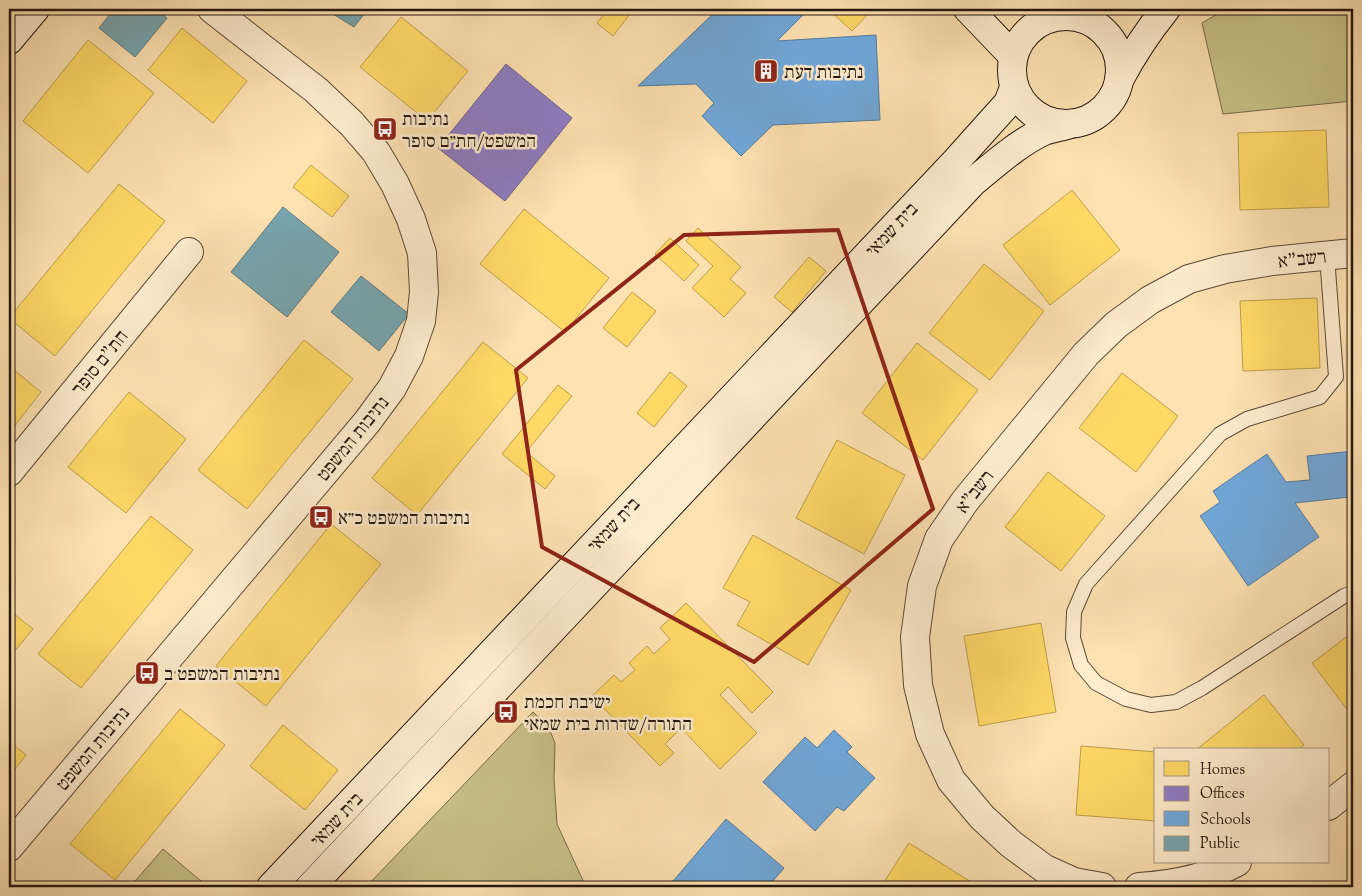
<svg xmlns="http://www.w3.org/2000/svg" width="1362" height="896" viewBox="0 0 1362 896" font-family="'Sorts Mill Goudy','Frank Ruhl Libre',serif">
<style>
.green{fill:#c8c187;stroke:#766c4b}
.homes{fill:#ffd966;stroke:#bd9f4c}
.offices{fill:#8e7cc3;stroke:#6e5e8d}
.schools{fill:#6fa8dc;stroke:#587c9e}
.public{fill:#76a5af;stroke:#5d7a7f}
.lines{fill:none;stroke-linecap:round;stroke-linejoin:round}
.lane-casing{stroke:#5a4a38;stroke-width:16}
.street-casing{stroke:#5a4a38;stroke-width:30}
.secondary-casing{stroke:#24170f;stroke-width:30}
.lane{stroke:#feeccd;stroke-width:14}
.street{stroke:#feeccd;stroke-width:28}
.secondary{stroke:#feeccd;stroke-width:28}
.marked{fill:none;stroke:#8f2418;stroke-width:4;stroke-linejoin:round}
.labels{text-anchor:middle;stroke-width:5;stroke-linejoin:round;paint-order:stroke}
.poi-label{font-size:19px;fill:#24170f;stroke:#feeccd;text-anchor:start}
.street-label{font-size:19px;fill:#24170f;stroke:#feeccd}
</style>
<rect width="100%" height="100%" fill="#fee2b2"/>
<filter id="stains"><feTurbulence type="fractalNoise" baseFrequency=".004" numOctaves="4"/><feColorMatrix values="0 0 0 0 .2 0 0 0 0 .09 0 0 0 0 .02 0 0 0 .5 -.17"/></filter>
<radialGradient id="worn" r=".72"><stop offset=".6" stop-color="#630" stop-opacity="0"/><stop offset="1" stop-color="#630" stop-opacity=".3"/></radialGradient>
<g class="green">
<polygon points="1226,9 1353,9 1353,101 1223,114 1202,23"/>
<polygon points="533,712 548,726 555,743 554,779 557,824 586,887 366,887"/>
<polygon points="163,849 208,887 130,887"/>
</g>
<g class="homes">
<polygon points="608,9 634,9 613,36 597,23"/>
<polygon points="828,9 873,9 852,31"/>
<polygon points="401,17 468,71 427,121 360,67"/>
<polygon points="182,28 247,81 213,123 148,70"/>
<polygon points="88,40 154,93 88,173 23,121"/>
<polygon points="1326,130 1329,207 1240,210 1238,133"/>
<polygon points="311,165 349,196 332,217 293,187"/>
<polygon points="119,184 165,221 55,356 9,318"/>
<polygon points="1072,190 1120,250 1050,305 1003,245"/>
<polygon points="524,209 609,278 565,332 480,264"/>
<polygon points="698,228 741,267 730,279 746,293 724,317 692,288 713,266 686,241"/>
<polygon points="670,238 699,265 684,281 655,254"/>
<polygon points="809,257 826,271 792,312 774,297"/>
<polygon points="984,264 1044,311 990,380 929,333"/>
<polygon points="632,292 656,311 627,347 603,328"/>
<polygon points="1317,298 1320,368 1243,371 1240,301"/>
<polygon points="304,340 353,379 247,509 198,470"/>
<polygon points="483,342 528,378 417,515 372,478"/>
<polygon points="917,343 978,390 923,460 862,413"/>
<polygon points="9,366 41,392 9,433"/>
<polygon points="670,372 687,386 654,427 637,413"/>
<polygon points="1122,373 1178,416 1136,472 1079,428"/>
<polygon points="558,385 572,396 526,452 555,476 545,489 502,454"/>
<polygon points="129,392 186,439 126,513 68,467"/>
<polygon points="837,440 905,475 864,554 796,518"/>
<polygon points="1048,472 1105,516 1061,571 1005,527"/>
<polygon points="151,516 193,550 81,688 38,654"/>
<polygon points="331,524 381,564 266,706 216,666"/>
<polygon points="753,535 851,590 808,665 737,625 750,602 723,588"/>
<polygon points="686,603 773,692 752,713 728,687 720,695 757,733 720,769 681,728 665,744 674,753 660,766 592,696 614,675 621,682 635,670 629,663 647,646 654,654 670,639 660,628"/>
<polygon points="9,610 33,629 9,658"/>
<polygon points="1041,623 1056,712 979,726 964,636"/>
<polygon points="1353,632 1353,715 1352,716 1312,663"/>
<polygon points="1264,695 1304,745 1298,750 1196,750"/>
<polygon points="180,709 225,745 115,880 70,844"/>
<polygon points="283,725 338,770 305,810 250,766"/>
<polygon points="9,741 26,755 9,777"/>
<polygon points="1081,746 1156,752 1156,821 1076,815"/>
<polygon points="909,843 979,887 881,887"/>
</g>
<polygon class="offices" points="506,64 572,118 505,201 438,148"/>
<g class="schools">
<polygon points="718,9 799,9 804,14 777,41 876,35 880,120 773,125 741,156 702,116 714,103 696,84 638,86"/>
<polygon points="1353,451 1353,532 1350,497 1295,503 1319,537 1248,586 1200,516 1220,502 1213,491 1267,454 1286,482 1310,480 1307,456"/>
<polygon points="834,730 852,747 847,752 875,778 844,811 837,807 815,831 763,782 805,737 817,748"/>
<polygon points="726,819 784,868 768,887 668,887"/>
<polygon points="1330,882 1335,887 1307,887 1310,885"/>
</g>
<g class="public">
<polygon points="114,9 156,9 167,18 135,57 99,28"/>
<polygon points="325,9 368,9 354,27"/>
<polygon points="283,207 339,252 287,317 231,272"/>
<polygon points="361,276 409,314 379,351 331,312"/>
</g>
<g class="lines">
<defs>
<polyline id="lane" points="1327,256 1336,377 1320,397 1247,419 1220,434 1086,584 1074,612 1073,638 1081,665 1096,683 1126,699 1151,705 1176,702 1202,688 1344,596 1353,593"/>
<g id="street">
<polyline points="9,472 189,252"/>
<polyline points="1328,806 1353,786"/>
<polyline points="9,847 367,422 392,388 409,356 421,321 424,292 422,253 411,219 395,184 376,152 352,124 316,90 212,9"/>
<polyline points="1102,887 1074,882 1045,869 1011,844 982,817 951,780 930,734 918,685 915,637 922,586 939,539 965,501 1086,354 1116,325 1150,300 1189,279 1225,269 1272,261 1353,253"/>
<path d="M1139 887C1172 885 1208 878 1237 862"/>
</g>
<g id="secondary">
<polyline points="968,9 1013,56"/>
<circle cx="1066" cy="70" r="54"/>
<polyline points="9,40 35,9"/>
<path d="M1119 80C1133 54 1148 31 1166 9"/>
<polyline points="271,887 956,161 1008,103 1014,88"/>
<path d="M310 887 973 182C995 164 1018 143 1044 131 1051 128 1060 127 1067 125"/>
</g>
</defs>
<use href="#lane" class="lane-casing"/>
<use href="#street" class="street-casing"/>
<use href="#secondary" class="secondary-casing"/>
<use href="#lane" class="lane"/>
<use href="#street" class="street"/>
<use href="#secondary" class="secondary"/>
</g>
<path class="marked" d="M838 230 933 509 754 662 542 547 516 370 684 235Z"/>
<defs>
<symbol id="building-square" viewBox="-11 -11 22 22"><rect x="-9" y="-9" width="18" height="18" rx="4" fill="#8f2418" stroke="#feeccd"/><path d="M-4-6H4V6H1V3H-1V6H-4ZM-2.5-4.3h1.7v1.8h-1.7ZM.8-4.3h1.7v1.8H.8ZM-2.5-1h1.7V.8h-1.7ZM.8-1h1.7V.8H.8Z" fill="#fff"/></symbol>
<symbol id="bus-square" viewBox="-11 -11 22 22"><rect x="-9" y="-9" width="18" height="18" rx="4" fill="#8f2418" stroke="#feeccd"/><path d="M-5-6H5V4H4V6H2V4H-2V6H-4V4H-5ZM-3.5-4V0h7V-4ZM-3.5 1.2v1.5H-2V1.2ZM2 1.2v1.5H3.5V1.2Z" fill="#fff"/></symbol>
</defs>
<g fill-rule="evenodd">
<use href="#building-square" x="752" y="57" width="28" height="28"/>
<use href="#bus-square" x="371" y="115" width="28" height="28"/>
<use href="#bus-square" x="307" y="503" width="28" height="28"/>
<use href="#bus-square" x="133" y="659" width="28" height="28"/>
<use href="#bus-square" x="492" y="698" width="28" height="28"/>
</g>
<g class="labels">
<g class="poi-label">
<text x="784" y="78">נתיבות דעת</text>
<text x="402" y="125">נתיבות<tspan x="402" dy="22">המשפט/חת״ם סופר</tspan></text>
<text x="338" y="524">נתיבות המשפט כ״א</text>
<text x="164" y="680">נתיבות המשפט ב</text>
<text x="524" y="708">ישיבת חכמת<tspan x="524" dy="22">התורה/שדרות בית שמאי</tspan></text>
</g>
<g class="street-label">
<text transform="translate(891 229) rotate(-47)" y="7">בית שמאי</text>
<text transform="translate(1302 258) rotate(-6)" y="7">רשב"א</text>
<text transform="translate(99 362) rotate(-51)" y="7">חת"ם סופר</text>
<text transform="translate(352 438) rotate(-51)" y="7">נתיבות המשפט</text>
<text transform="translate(974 491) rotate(-52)" y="7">רשב"א</text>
<text transform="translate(613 524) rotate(-47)" y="7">בית שמאי</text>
<text transform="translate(92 748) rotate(-50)" y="7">נתיבות המשפט</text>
<text transform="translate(336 819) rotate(-47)" y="7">בית שמאי</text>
</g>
</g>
<rect width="1362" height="896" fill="none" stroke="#fee2b2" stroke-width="30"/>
<rect x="10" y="10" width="1342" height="876" fill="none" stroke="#24170f" stroke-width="2.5"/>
<rect x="15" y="15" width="1332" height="866" fill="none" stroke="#24170f"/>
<rect x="1154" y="748" width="175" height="115" fill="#feeccd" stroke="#a79781"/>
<rect x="1164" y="761" width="25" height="15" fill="#ffd966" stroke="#a79781"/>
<text x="1200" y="774" font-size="15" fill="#24170f">Homes</text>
<rect x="1164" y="786" width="25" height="15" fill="#8e7cc3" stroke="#a79781"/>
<text x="1200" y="798" font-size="15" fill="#24170f">Offices</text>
<rect x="1164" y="811" width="25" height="15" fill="#6fa8dc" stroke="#a79781"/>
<text x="1200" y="824" font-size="15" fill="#24170f">Schools</text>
<rect x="1164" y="836" width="25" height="15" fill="#76a5af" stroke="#a79781"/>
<text x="1200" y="848" font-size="15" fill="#24170f">Public</text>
<rect width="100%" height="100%" filter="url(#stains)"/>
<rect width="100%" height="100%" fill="url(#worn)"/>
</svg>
